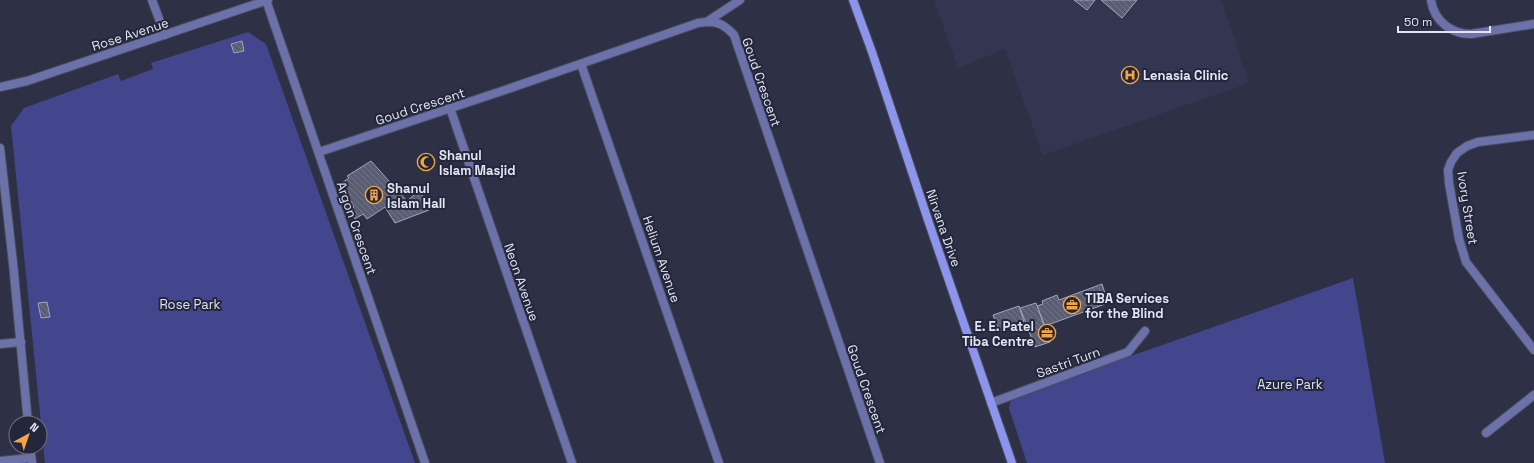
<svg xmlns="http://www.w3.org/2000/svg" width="1534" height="463" viewBox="0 0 1534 463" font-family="'Space Grotesk',sans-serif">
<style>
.built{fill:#333651}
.green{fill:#43468c}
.building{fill:url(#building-back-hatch);stroke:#a0a3bd}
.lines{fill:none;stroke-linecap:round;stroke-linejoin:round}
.minor-casing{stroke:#4b4e61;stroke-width:10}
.tertiary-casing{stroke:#4b4e61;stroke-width:10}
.secondary-casing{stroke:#4b4e61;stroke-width:10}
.minor{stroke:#6c72a9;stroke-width:8}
.tertiary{stroke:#6c72a9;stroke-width:8}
.secondary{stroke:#8d94ec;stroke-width:8}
.labels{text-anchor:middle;stroke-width:4;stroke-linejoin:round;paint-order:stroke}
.street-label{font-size:13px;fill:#e3e5f2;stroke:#24273b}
.poi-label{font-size:13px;font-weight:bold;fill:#e3e5f2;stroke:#24273b;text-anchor:start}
.park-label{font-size:13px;fill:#dde1f8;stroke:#24273b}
</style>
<defs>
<pattern id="building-back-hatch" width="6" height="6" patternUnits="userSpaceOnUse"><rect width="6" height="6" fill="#5a5d74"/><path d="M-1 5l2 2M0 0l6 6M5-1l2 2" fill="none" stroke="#727488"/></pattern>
</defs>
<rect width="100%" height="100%" fill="#2e3145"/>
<polygon class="built" points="934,0 1221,0 1249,83 1052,152 1043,156 1005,49 958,68"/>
<g class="green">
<polygon points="248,32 266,44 415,463 45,463 11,126 24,108 118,74 121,81 153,69 151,63"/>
<polygon points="1353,278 1385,463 1027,463 1009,408 1011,400 1017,396"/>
</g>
<g class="building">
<polygon points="1074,0 1095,0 1087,10"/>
<polygon points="1101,0 1137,0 1122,18"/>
<polygon points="242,41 244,51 234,53 231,44"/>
<polygon points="371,161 407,201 420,190 429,210 395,223 385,207 367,219 363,214 355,219 349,210 354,207 343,189 346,187 343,182 349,178 347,176"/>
<polygon points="1102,284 1108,303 1045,326 1037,306 1043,304 1042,301 1057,295 1059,300"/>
<polygon points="47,302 50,317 41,318 38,303"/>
<polygon points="1036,303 1050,342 1035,347 1020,308"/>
<polygon points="1019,306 1024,322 999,331 993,315"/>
</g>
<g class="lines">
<defs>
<g id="minor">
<polyline points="152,0 165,35"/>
<polyline points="266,0 425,463"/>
<path d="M1431 0C1434 21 1451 34 1471 34L1534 24"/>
<polyline points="708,21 740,0"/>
<polyline points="581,64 719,463"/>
<polyline points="450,108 572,463"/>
<polyline points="1534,135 1478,142 1467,146 1457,153 1451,162 1448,170 1449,183 1459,239 1466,262 1534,350"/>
<polyline points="0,148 13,263 28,423"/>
<path d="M319 152 508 89 698 23C715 20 723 23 734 35L880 463"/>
<polyline points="0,344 21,342"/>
<polyline points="991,403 1128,352 1145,331"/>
<polyline points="1486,433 1534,395"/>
<polyline points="30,447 32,462"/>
<polyline points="0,461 31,458"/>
</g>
<polyline id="tertiary" points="0,87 27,81 268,0"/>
<polyline id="secondary" points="853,0 872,52 929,223 1012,463"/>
</defs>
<use href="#minor" class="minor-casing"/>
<use href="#tertiary" class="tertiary-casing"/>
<use href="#secondary" class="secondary-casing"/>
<use href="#minor" class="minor"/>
<use href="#tertiary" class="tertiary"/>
<use href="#secondary" class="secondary"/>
</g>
<defs>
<symbol id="hospital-ring" viewBox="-11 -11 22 22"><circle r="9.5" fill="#24273b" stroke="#f2a542" stroke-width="1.5"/><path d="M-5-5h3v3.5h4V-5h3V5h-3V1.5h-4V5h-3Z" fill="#f2a542"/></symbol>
<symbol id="mosque-ring" viewBox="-11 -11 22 22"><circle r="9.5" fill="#24273b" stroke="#f2a542" stroke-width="1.5"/><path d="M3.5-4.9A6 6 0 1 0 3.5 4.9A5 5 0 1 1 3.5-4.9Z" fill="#f2a542"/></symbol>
<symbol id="building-ring" viewBox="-11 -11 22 22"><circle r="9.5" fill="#24273b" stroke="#f2a542" stroke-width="1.5"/><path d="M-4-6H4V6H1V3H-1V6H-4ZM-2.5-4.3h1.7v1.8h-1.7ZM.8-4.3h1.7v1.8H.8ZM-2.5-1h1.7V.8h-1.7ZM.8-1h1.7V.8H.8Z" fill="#f2a542"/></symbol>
<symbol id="office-ring" viewBox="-11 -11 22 22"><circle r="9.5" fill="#24273b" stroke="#f2a542" stroke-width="1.5"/><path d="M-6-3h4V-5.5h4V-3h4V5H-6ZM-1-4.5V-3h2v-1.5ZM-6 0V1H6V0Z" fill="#f2a542"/></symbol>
</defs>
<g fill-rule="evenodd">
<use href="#hospital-ring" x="1120" y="65" width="20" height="20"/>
<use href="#mosque-ring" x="416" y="152" width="20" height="20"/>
<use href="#building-ring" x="364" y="185" width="20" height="20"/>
<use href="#office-ring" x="1062" y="295" width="20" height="20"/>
<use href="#office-ring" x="1037" y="323" width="20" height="20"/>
</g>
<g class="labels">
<g class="street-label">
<text transform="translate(130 34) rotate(-18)" y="5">Rose Avenue</text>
<text transform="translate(762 82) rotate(71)" y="5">Goud Crescent</text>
<text transform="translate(420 106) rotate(-18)" y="5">Goud Crescent</text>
<text transform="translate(1468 208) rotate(81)" y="5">Ivory Street</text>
<text transform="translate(357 228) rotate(71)" y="5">Argon Crescent</text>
<text transform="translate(944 228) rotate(71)" y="5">Nirvana Drive</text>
<text transform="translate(662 259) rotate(71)" y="5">Helium Avenue</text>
<text transform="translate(522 282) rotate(71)" y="5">Neon Avenue</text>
<text transform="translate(1068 362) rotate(-20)" y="5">Sastri Turn</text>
<text transform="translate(867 389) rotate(71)" y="5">Goud Crescent</text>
</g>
<g class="poi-label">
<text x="1143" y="80">Lenasia Clinic</text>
<text x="439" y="160">Shanul<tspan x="439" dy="15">Islam Masjid</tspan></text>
<text x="387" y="193">Shanul<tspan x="387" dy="15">Islam Hall</tspan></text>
<text x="1085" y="303">TIBA Services<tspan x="1085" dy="15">for the Blind</tspan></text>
<text x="1034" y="331" text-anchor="end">E. E. Patel<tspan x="1034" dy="15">Tiba Centre</tspan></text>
</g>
<g class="park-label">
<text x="190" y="309">Rose Park</text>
<text x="1290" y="389">Azure Park</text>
</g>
</g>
<g transform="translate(28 435) rotate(40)"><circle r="19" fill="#24273b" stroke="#707384"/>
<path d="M0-3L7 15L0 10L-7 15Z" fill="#f2a542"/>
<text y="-6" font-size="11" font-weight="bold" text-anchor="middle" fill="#e3e5f2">N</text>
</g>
<path d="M1398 26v6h92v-6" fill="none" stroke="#e3e5f2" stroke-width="2"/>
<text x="1404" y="26" font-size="12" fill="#e3e5f2" stroke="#24273b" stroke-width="3" paint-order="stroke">50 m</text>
</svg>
